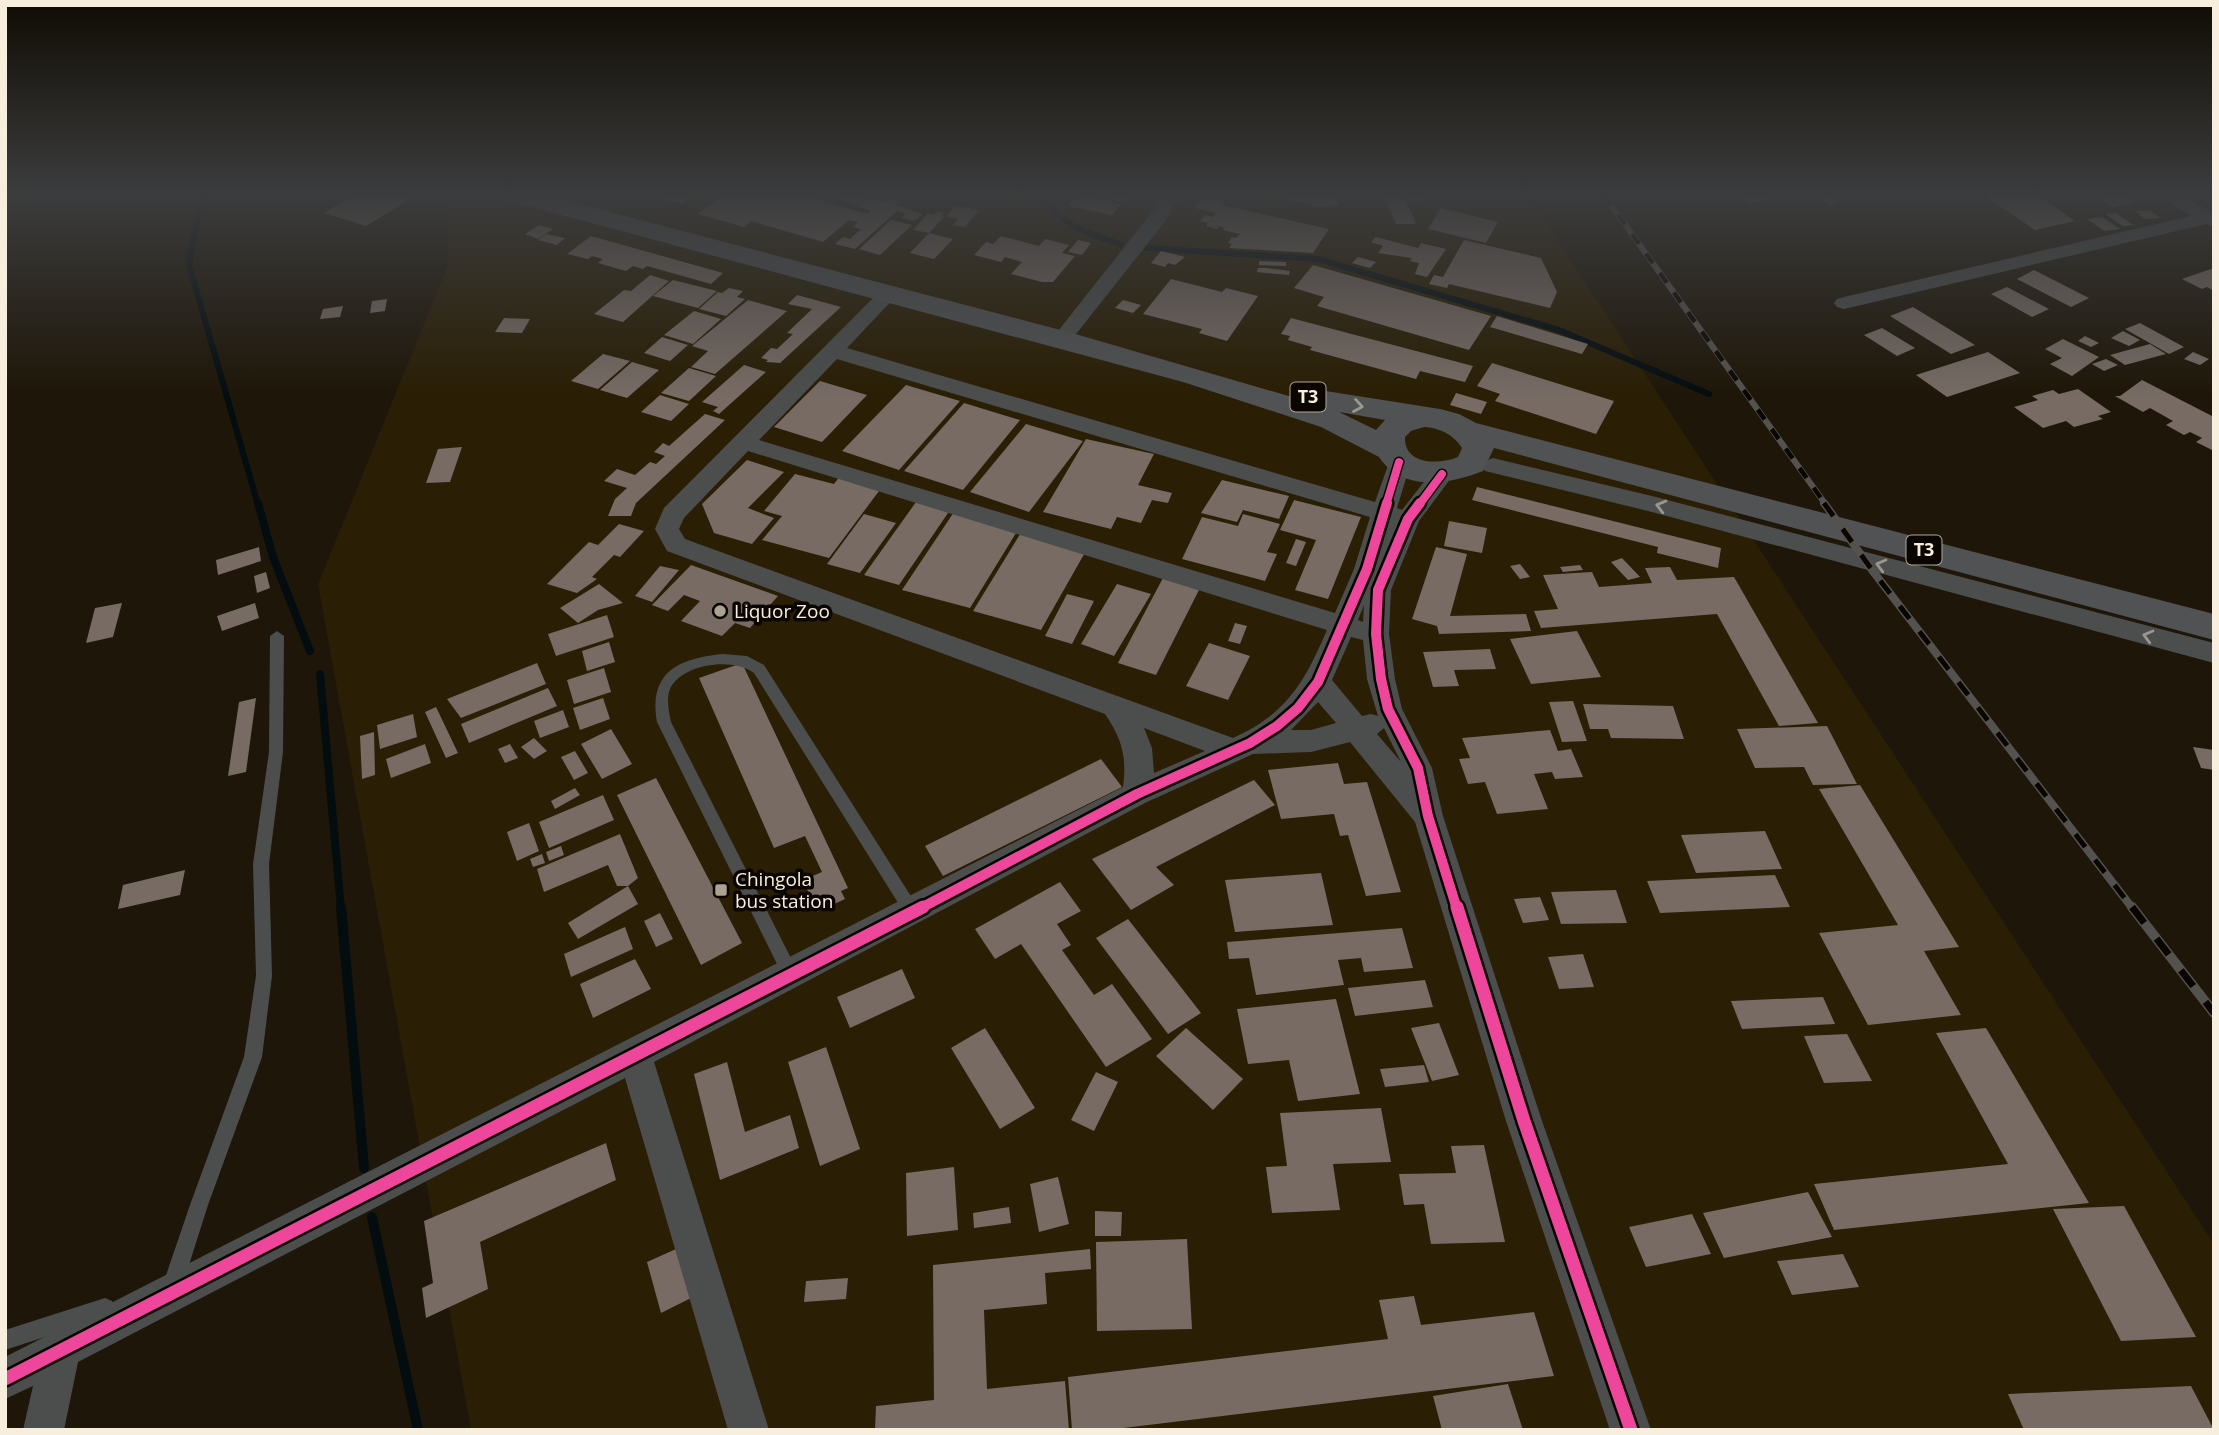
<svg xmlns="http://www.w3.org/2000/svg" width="2219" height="1435" viewBox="0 0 2219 1435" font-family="'Open Sans',sans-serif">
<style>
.built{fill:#2a1e04}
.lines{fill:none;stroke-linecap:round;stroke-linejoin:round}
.stream-far2{stroke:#030d0f;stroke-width:6}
.stream-far1{stroke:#030d0f;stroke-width:8}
.stream{stroke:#030d0f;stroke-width:10}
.building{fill:#776b64}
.lane{fill:#4c4e4e;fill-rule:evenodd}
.street{fill:#4c4e4e;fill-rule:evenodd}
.highway{fill:#505253;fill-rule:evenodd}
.rail-far2-casing{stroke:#54524e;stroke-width:6}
.rail-far1-casing{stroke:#54524e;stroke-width:8}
.rail-casing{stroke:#54524e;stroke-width:10}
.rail-far2{stroke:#0a0500;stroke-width:4.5;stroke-dasharray:12;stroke-linecap:butt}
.rail-far1{stroke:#0a0500;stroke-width:5;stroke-dasharray:16;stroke-linecap:butt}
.rail{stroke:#0a0500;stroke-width:7;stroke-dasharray:20;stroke-linecap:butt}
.cycleway-far2-casing{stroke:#0a0500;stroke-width:11}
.cycleway-far1-casing{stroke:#0a0500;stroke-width:15}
.cycleway-casing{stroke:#0a0500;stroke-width:18}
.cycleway-far2{stroke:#ed469a;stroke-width:8}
.cycleway-far1{stroke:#ed469a;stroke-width:10}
.cycleway{stroke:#ed469a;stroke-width:13}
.oneway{stroke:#9b9891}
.oneway2{stroke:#99968e}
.poi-dot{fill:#aba292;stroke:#0a0500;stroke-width:2.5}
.labels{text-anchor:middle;stroke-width:7;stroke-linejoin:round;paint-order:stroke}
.shield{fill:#0a0500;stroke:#b0a89b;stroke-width:2}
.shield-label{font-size:18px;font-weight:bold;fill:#f7eedd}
.poi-label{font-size:19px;fill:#f7eedd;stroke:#0a0500;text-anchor:start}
</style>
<rect width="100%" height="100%" fill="#1e1608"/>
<polygon class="built" points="446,195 1528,195 2214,1244 2214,1430 471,1430 318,584 448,265"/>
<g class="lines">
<g class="stream-far2">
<polyline points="202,195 189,265 258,505"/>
<path d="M1039 195C1059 223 1088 234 1120 244"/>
<polyline points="1147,248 1318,259 1559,330 1709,394"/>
</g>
<g class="stream-far1">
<polyline points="258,503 273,557 310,651"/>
<polyline points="320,674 341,909"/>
</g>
<g class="stream">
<polyline points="341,907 364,1168"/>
<polyline points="372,1217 418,1430"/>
</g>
</g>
<g class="building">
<polygon points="354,195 396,195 410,199 366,226 324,213"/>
<polygon points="651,195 694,195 682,204"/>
<polygon points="723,195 819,195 814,199 868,214 871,210 858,207 869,198 887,203 891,200 899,202 895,205 923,214 914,221 901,218 906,214 897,211 855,249 835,244 843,237 850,239 861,229 853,227 858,222 849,220 823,242 751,221 744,227 698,214"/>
<polygon points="828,195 870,195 859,205"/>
<polygon points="1077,195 1080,195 1121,204 1112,215 1068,206"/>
<polygon points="1094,195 1131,195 1125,203"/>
<polygon points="1272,195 1334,195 1339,205 1319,207"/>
<polygon points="1406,195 1425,195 1428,200 1409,201"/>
<polygon points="1760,195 1787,195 1787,196 1748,204 1741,199"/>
<polygon points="1813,195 1831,195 1840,201 1829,205"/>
<polygon points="1983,195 2037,195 2075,221 2035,230"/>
<polygon points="2093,195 2125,195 2136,202 2112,207"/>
<polygon points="1404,196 1416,224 1396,224 1384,197"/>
<polygon points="1204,197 1224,202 1222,205 1329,229 1313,253 1229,248 1232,244 1228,243 1232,237 1236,238 1240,234 1223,230 1224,228 1219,226 1217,229 1206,226 1208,223 1200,221 1205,215 1213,217 1216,213 1195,208"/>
<polygon points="955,206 979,210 965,227 953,225 958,219 946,217"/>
<polygon points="1441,208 1498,222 1486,243 1428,229"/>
<polygon points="2150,210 2160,218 2145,219 2135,211"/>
<polygon points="938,211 945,213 941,216 944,217 929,233 913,230 928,213 934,215"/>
<polygon points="2115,213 2134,225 2123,226 2105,214"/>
<polygon points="2102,217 2120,229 2104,231 2087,219"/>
<polygon points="891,220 912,225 880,255 859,249"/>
<polygon points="539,225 553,229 538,239 525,234"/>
<polygon points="929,233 953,239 934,259 910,253"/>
<polygon points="546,234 565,238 557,245 538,240"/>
<polygon points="591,236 723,273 711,284 647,266 643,269 633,266 626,271 598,263 603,259 592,256 588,259 567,254"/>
<polygon points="1001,236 1039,246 1045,239 1069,245 1062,253 1075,256 1053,282 1042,282 1011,274 1022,262 1005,257 1001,262 974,255 986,242 993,244"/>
<polygon points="1376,237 1418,248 1421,243 1446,249 1427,277 1415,274 1419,263 1410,261 1412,258 1378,253 1383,246 1371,242"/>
<polygon points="1078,240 1091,243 1082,255 1068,252"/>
<polygon points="1464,240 1541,258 1557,292 1550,308 1449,284 1447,288 1429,284 1434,275 1443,277"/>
<polygon points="1161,251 1185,257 1175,265 1168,263 1165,267 1151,263"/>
<polygon points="1358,257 1376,262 1370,268 1352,263"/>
<polygon points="1259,261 1286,262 1286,266 1259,265"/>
<polygon points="1313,265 1491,316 1469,350 1317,306 1324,297 1294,288"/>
<polygon points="1258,268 1267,268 1290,271 1289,275 1257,272"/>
<polygon points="2214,268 2214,291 2207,287 2202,289 2182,279"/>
<polygon points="2034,270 2089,298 2071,307 2017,279"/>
<polygon points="650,275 669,281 623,322 594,314 624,290 631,291"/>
<polygon points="1171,279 1222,292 1226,288 1258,296 1227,341 1199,333 1202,329 1143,314"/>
<polygon points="673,280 717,291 698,308 653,296"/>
<polygon points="2007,287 2049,309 2032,317 1991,294"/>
<polygon points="729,288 743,291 737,297 745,299 726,316 699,309 718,292 722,293"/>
<polygon points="797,295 841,307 780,363 766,362 768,360 761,358 771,348 777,349 793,334 787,333 812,309 788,304"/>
<polygon points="387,299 385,311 370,313 372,301"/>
<polygon points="748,300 787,311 715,374 691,367 708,351 692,346"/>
<polygon points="1123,300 1141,305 1133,313 1115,308"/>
<polygon points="343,306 340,317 320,319 323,309"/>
<polygon points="1913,307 1975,345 1951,354 1890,316"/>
<polygon points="694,311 721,319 693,344 664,335"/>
<polygon points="1497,316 1588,344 1582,354 1490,327"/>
<polygon points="504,318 530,319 522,333 495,332"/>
<polygon points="1291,318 1473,366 1465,382 1420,371 1416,379 1310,350 1312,347 1288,340 1290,336 1281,334"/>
<polygon points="2140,323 2184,347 2169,354 2125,329"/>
<polygon points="1882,328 1915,348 1897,356 1864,335"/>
<polygon points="2123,331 2140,340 2129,346 2111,338"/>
<polygon points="2085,336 2099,343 2091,347 2078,341"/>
<polygon points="662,337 688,345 670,361 644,353"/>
<polygon points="2063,339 2099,357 2072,376 2050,364 2062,358 2045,349"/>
<polygon points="2150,344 2166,354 2125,365 2110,355"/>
<polygon points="1988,352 2020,373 1947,397 1916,375"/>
<polygon points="2193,352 2209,359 2200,365 2184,359"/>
<polygon points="603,354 630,361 598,389 571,381"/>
<polygon points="2106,359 2118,365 2104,371 2092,364"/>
<polygon points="632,362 659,370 627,398 600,390"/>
<polygon points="1492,363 1614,401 1596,434 1495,401 1500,394 1477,386"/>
<polygon points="744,365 766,372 719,414 713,411 718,407 702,402"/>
<polygon points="689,368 716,376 689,401 661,393"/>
<polygon points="2142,380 2214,417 2214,451 2196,442 2202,438 2190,432 2184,435 2166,425 2173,421 2150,408 2143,412 2115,396 2120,396"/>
<polygon points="820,381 867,395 822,442 774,427"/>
<polygon points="906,385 960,401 899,470 842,451"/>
<polygon points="2078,389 2111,412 2098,416 2103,419 2074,427 2066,421 2043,428 2014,407 2038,400 2032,396 2053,390 2059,394"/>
<polygon points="1456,393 1487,402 1481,414 1450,405"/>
<polygon points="660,395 689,404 671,421 641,412"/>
<polygon points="964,403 1020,420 963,490 904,471"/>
<polygon points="705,414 725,420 636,503 631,516 608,516 615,499 627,488 604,481 617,469 635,475 650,462 656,464 665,456 654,452 663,443 669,446"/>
<polygon points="1026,424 1083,441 1029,512 970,492"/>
<polygon points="1086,439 1154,454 1138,485 1172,493 1168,503 1152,500 1141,523 1117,517 1111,529 1043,512"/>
<polygon points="462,447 450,482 426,483 438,449"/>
<polygon points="747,460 784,472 748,508 774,518 752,544 714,533 702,504"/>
<polygon points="795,474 834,484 840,476 882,487 829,558 762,540 782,516 764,511"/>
<polygon points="1222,480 1289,496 1279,519 1243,510 1237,522 1201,513"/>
<polygon points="1477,487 1721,548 1718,568 1657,553 1658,547 1472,500"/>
<polygon points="1294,500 1361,517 1328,599 1295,590 1316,540 1280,530"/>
<polygon points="916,502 950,510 899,585 864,575"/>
<polygon points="954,512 1019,528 970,608 902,590"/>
<polygon points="864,514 896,523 860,573 827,564"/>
<polygon points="1243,514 1280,524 1267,552 1277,554 1265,581 1182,559 1202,517 1238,526"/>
<polygon points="1449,521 1487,528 1482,553 1444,546"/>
<polygon points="619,524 644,531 620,557 614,555 592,577 597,579 577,593 547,584 589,542 598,545"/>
<polygon points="1022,531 1087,549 1041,630 973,611"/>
<polygon points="1296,539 1306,542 1296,566 1286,563"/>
<polygon points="259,547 261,561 218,575 216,560"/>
<polygon points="1436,547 1467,554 1450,616 1526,614 1531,631 1439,634 1437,626 1412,619"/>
<polygon points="1622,558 1640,577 1628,580 1611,562"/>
<polygon points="1520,564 1530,577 1520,579 1510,566"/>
<polygon points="691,565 778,596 750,628 735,623 722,636 681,621 700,601 684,595 668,611 652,605"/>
<polygon points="1580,565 1583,570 1563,572 1560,567"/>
<polygon points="660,566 679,570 652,602 635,596"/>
<polygon points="1670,567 1677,580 1734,577 1818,723 1779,726 1717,614 1541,628 1534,611 1558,609 1543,575 1592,572 1599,587 1652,583 1645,568"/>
<polygon points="266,572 270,588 257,593 254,576"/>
<polygon points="1164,576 1201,586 1156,675 1118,663"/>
<polygon points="599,584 623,603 598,610 578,623 560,608"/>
<polygon points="1117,584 1151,594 1114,656 1081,644"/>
<polygon points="1067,594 1094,601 1072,644 1045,636"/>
<polygon points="122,603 113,637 86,643 95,608"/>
<polygon points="255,603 259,618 222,631 217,616"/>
<polygon points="607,615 614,637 556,656 548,634"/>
<polygon points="1235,623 1247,626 1240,644 1228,641"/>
<polygon points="1577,631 1601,677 1531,684 1510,639"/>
<polygon points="609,642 615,662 587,671 582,651"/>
<polygon points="1209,643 1250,656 1228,700 1186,686"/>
<polygon points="1490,649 1496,669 1454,670 1459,686 1433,687 1423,652"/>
<polygon points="537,663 546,684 461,718 447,699"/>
<polygon points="742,663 848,888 841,891 845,899 817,912 803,880 822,872 805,836 774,848 699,678"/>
<polygon points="604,668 611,692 574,704 567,680"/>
<polygon points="548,688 557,706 469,743 461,724"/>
<polygon points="256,698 246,772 228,776 239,702"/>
<polygon points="603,698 610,719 580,730 573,708"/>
<polygon points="1573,701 1587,741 1562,742 1549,702"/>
<polygon points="1583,704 1673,706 1684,739 1611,738 1608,729 1590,729"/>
<polygon points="436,707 458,753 446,758 425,712"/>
<polygon points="563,710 569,727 540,738 534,721"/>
<polygon points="413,714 417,737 380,749 377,725"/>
<polygon points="1827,726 1857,784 1813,785 1804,767 1755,768 1737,729"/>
<polygon points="611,729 632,764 602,779 581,744"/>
<polygon points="1550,730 1558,751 1571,749 1583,777 1555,779 1552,772 1534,774 1548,809 1497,814 1485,782 1468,784 1459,759 1470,758 1462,738"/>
<polygon points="374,732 375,775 362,779 360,736"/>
<polygon points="534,738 547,751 534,759 521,747"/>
<polygon points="425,744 431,763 391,778 386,759"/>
<polygon points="510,744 518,758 505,763 498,749"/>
<polygon points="2193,747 2214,750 2214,770 2201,768"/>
<polygon points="575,751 588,773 574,780 561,757"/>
<polygon points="1101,759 1122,787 943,876 925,846"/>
<polygon points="1338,763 1344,784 1367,782 1401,892 1366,896 1348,835 1340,836 1334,814 1281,819 1268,770"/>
<polygon points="656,778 742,943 701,965 617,795"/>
<polygon points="1254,780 1275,805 1156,867 1174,885 1131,910 1092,859"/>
<polygon points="1860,785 1959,947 1924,951 1961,1015 1868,1025 1819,933 1898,925 1819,789"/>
<polygon points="575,788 580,795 555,809 551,801"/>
<polygon points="603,795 614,820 549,848 539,822"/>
<polygon points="529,823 539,851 517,861 507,832"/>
<polygon points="1765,831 1782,869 1696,873 1681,835"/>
<polygon points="620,834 638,878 628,886 617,886 608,865 544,892 537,869"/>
<polygon points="561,846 564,855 549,861 546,852"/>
<polygon points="542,854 545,863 533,867 530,859"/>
<polygon points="185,870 180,895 118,909 123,885"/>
<polygon points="1321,873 1333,925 1235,932 1225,880"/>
<polygon points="1775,875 1790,907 1660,913 1647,881"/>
<polygon points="1060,882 1081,911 1057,924 1071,945 1062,950 1094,995 1112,984 1152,1039 1106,1067 1021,944 995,959 975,929"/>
<polygon points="628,886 638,904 578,939 568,923"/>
<polygon points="1616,890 1627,923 1561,924 1551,892"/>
<polygon points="1540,897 1549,920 1523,923 1514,899"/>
<polygon points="660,913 673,939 656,947 644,921"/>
<polygon points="1128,919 1201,1013 1168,1034 1096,938"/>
<polygon points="625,927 633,949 571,977 564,954"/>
<polygon points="1402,928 1413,968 1364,972 1361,958 1338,960 1344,985 1256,995 1249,958 1229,959 1227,942"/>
<polygon points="1583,954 1594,987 1559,989 1548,957"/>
<polygon points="635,959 651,989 593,1018 580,984"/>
<polygon points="902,969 915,998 850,1028 837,997"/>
<polygon points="1425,980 1433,1007 1355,1016 1348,988"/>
<polygon points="1823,997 1835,1024 1742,1029 1731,1001"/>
<polygon points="1336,999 1360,1094 1298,1101 1289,1060 1248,1064 1237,1009"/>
<polygon points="1439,1023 1459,1075 1432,1081 1411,1028"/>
<polygon points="985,1028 1035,1108 1000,1129 951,1048"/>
<polygon points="1186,1028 1243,1079 1213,1110 1156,1056"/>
<polygon points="1986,1028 2089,1203 1834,1230 1814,1184 2008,1164 1936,1033"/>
<polygon points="1847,1034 1872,1081 1824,1083 1804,1036"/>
<polygon points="826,1047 860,1149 820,1166 788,1062"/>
<polygon points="727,1062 745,1132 790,1115 799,1148 720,1180 694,1074"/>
<polygon points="1424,1065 1429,1082 1385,1087 1380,1069"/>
<polygon points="1096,1072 1118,1082 1094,1131 1071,1120"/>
<polygon points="1381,1108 1391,1162 1333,1164 1340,1210 1272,1213 1266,1167 1287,1166 1280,1113"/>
<polygon points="606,1143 616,1180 480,1242 488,1289 426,1318 422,1288 433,1283 424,1221"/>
<polygon points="1484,1145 1505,1242 1431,1244 1424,1204 1404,1205 1399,1174 1456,1173 1451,1146"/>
<polygon points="954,1167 958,1230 907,1236 906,1173"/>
<polygon points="1058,1177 1069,1224 1039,1232 1030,1184"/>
<polygon points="1808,1192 1832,1237 1724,1258 1703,1213"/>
<polygon points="2124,1206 2196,1337 2121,1341 2053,1209"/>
<polygon points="1009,1207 1011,1223 974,1228 973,1213"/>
<polygon points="1095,1211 1122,1212 1121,1236 1095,1236"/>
<polygon points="1692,1214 1711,1254 1646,1267 1629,1227"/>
<polygon points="1187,1239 1192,1329 1097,1331 1096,1242"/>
<polygon points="685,1245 699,1294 661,1313 647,1262"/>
<polygon points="1090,1249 1091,1269 1045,1273 1047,1304 984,1310 987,1389 1065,1381 1069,1430 875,1430 876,1406 934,1400 933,1265"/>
<polygon points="1843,1254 1859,1287 1792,1295 1777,1261"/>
<polygon points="848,1278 846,1299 804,1302 806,1281"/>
<polygon points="1414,1296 1421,1325 1534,1312 1554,1376 1107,1430 1072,1430 1068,1377 1388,1339 1379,1300"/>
<polygon points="1508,1384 1523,1430 1442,1430 1433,1396"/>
<polygon points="2191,1386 2214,1430 2024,1430 2008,1394"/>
</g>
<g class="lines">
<g class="lane">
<polygon points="277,631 284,636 283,752 269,864 272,976 262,1057 208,1205 182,1287 179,1294 172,1297 165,1294 162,1287 190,1205 244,1057 256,976 253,864 269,752 270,636"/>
<path d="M723 654 747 656 764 665 921 912 919 917 913 919 907 917 754 673C734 657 682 663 670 689 666 699 669 712 671 722L797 970 799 975 797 980 791 982 785 980 657 722C648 672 679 658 723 654Z"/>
<polygon points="105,1298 112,1301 115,1308 112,1315 5,1350 5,1330"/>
</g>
<g class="street">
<polygon points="1163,195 1181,195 1163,224 1069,343 1055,343 1051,339 1055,335 1148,217"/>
<polygon points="2156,195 2179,195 2214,213 2214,227 2206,224 1844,309 1837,307 1834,303 1837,299 1844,297 2191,216"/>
<path d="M888 288 895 290 898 294 847 348 1375 502 1391 457 1399 454 1407 457 1411 462 1397 508 1402 510 1434 469 1442 466 1450 469 1454 474 1419 521 1391 590 1389 634 1395 679 1402 709 1432 768 1443 816 1542 1121 1651 1430H1610L1506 1121 1415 822 1350 742 1311 752 1253 754 1147 802 654 1062 769 1430H728L625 1078 78 1362 64 1430H23L33 1386 5 1399V1357L1123 787C1127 757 1122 739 1105 714L667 551 655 529 664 508 881 290ZM837 359 1370 517 1354 569 1335 613 759 440ZM748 451 1327 630C1305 681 1287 714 1233 738L685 539 679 529 684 518ZM1364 605 1363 622 1358 620ZM1351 637 1363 640 1367 679 1378 716 1371 714 1362 716 1332 680ZM1318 702 1336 723 1311 730H1291ZM1144 728 1205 751 1154 773 1152 748ZM1384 728 1401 762 1377 734Z"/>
<polygon points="1493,458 1652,496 2214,643 2214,663 1652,512 1485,471 1481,466 1485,461"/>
</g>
<path class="highway" d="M502 195H545L1072 333 1299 399 1302 391 1313 389 1440 409 1459 414 1476 423 2214 614V640L1494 448 1483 471C1450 484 1403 493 1379 457L1321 427 1183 382 506 200ZM1339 412 1385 420 1376 430ZM1424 427C1440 428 1453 434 1462 448L1458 457C1439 465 1404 465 1405 437L1411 431Z"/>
<defs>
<polyline id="rail-far2" points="1604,195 1826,505"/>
<polyline id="rail-far1" points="1824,503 1872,570 2133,909"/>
<polyline id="rail" points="2132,907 2214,1013"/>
</defs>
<use href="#rail-far2" class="rail-far2-casing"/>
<use href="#rail-far1" class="rail-far1-casing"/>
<use href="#rail" class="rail-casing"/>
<use href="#rail-far2" class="rail-far2"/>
<use href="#rail-far1" class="rail-far1"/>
<use href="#rail" class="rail"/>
<defs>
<g id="cycleway-far2">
<polyline points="1386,505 1399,462"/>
<polyline points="1419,505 1442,474"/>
</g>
<g id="cycleway-far1">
<polyline points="1420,503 1408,519 1378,590 1376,634 1381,679 1388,709 1418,768 1428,816 1457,909"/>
<polyline points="919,909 1137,794 1250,743 1277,726 1298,708 1318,682 1367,569 1387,503"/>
</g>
<g id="cycleway">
<polyline points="1457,907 1524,1121 1631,1430"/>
<polyline points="5,1379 923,907"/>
</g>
</defs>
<use href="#cycleway-far2" class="cycleway-far2-casing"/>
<use href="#cycleway-far1" class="cycleway-far1-casing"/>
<use href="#cycleway" class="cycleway-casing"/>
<use href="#cycleway-far2" class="cycleway-far2"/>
<use href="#cycleway-far1" class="cycleway-far1"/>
<use href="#cycleway" class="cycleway"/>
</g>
<defs><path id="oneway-chevron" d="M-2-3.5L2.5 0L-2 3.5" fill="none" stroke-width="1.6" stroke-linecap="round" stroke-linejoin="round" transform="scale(1.75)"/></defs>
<use class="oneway" href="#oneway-chevron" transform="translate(1358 406) rotate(10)"/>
<g class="oneway2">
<use href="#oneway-chevron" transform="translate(1661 506) rotate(-165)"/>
<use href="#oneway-chevron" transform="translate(1881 565) rotate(-165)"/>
<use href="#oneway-chevron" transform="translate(2148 636) rotate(-165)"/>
</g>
<linearGradient id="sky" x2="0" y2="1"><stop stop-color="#100c04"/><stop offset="0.49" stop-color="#3b3c3d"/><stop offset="1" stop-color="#3b3c3d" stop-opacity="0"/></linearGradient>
<rect width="2219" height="396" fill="url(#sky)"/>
<g class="poi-dot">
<circle cx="720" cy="611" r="7"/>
<rect x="714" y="883" width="14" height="14" rx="3.5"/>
</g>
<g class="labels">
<g class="shield">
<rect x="1290.5" y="382.5" width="35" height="29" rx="5"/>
<rect x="1906.5" y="535.5" width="35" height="29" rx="5"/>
</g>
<g class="shield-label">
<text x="1308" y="403">T3</text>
<text x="1924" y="556">T3</text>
</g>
<g class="poi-label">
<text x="734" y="618">Liquor Zoo</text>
<text x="735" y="886">Chingola<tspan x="735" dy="22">bus station</tspan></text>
</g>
</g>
<rect width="2219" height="1435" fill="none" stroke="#f7eedd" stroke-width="14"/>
</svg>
